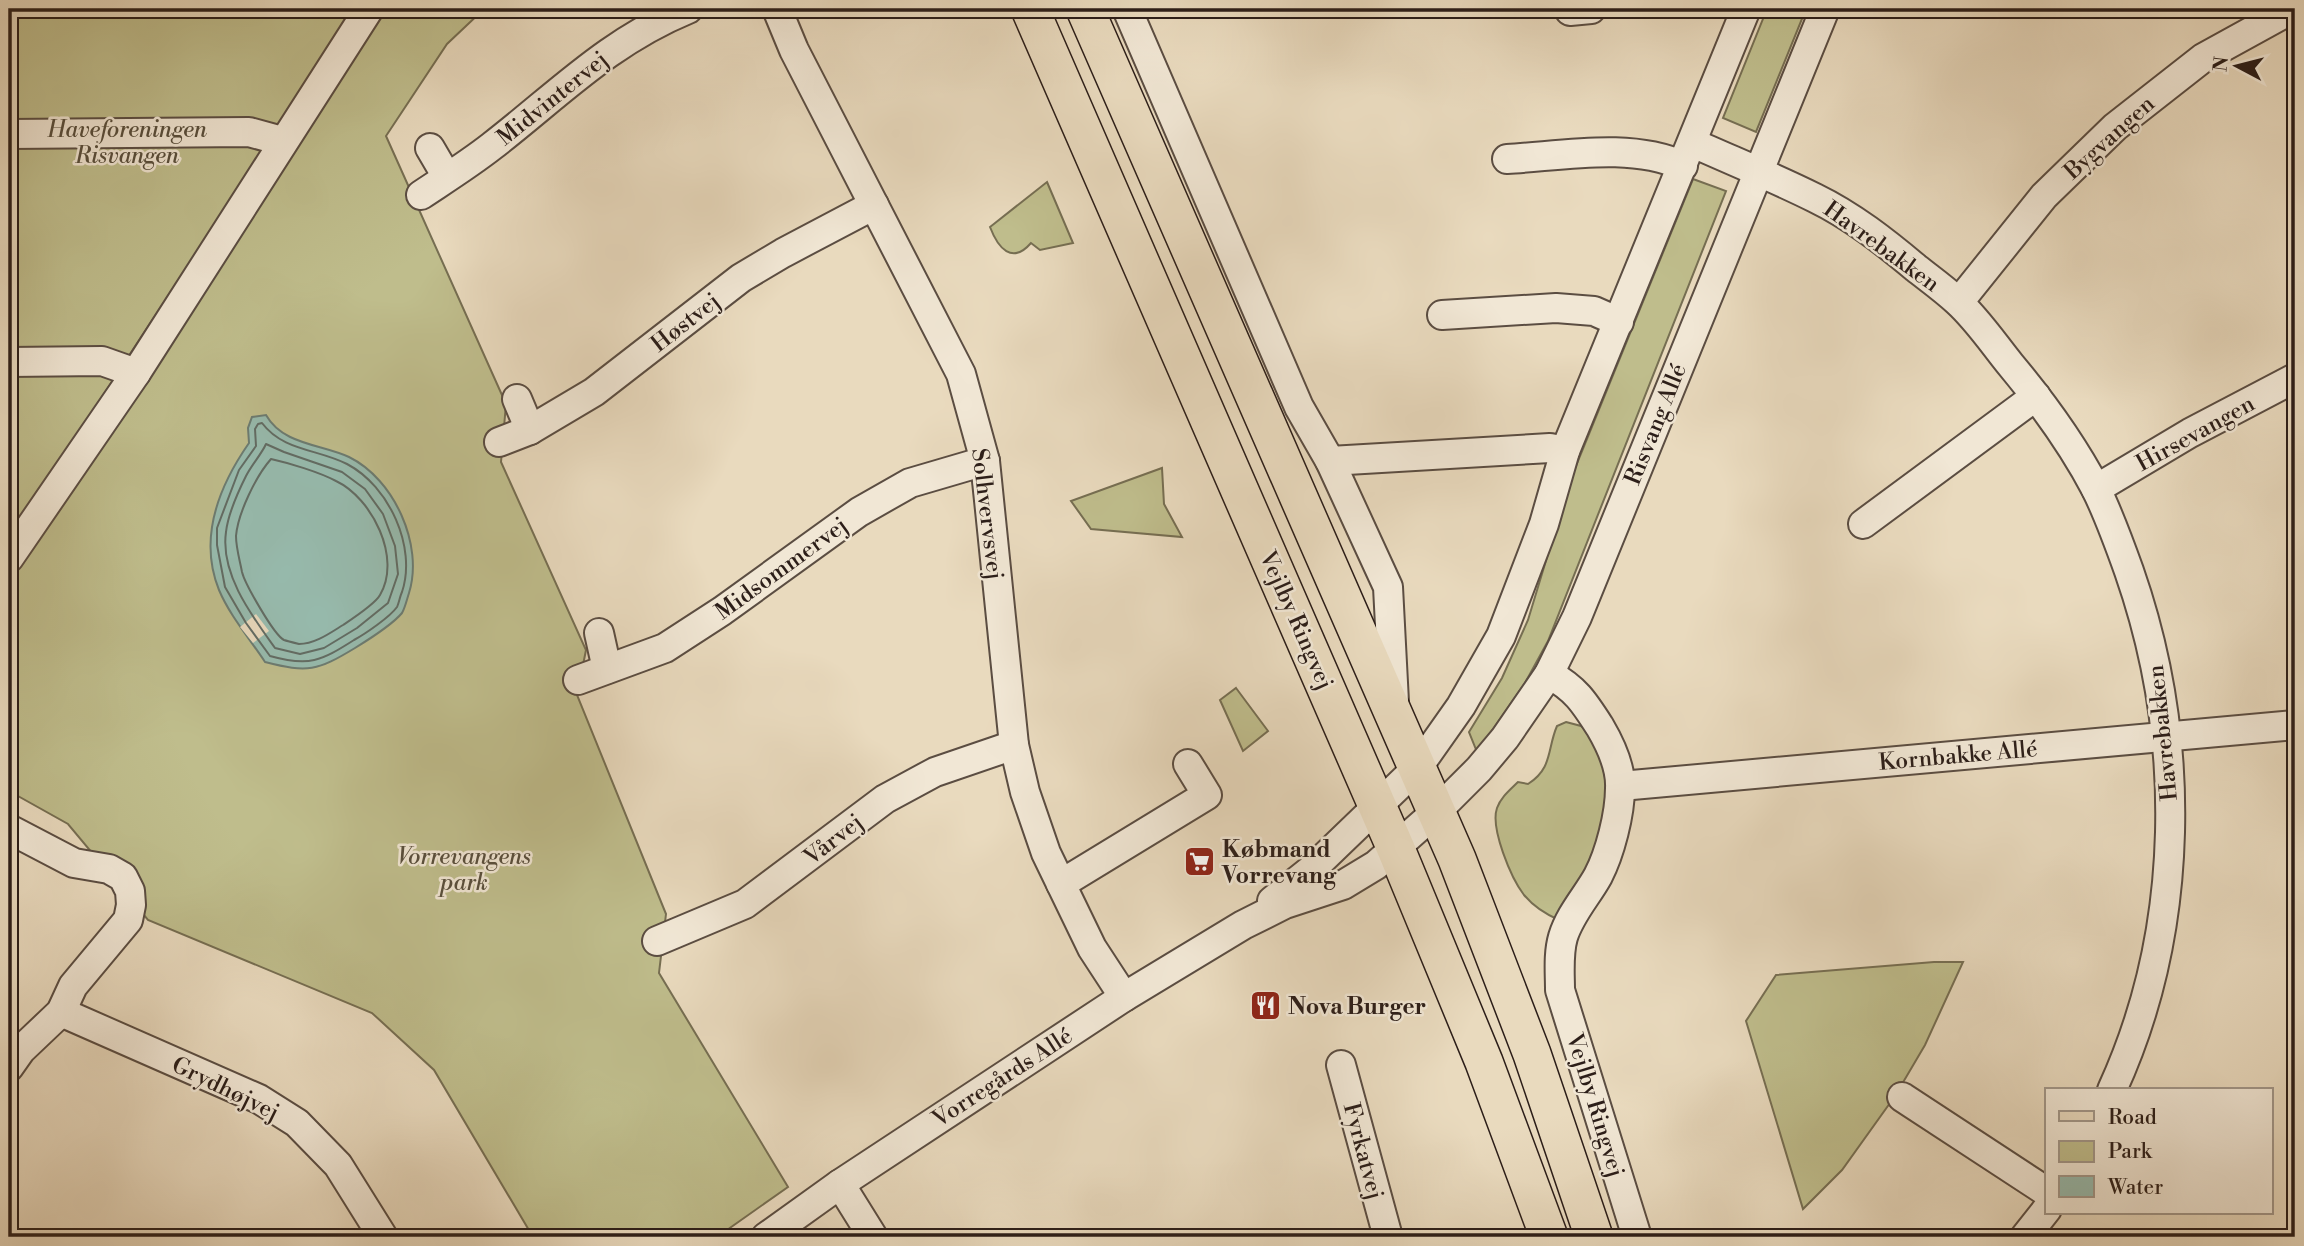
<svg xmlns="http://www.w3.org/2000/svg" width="2304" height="1246" viewBox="0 0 2304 1246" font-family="'Libre Bodoni',serif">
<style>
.green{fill:#bfbd8c;stroke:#766e52;stroke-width:2}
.water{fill:#97bbae;stroke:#6c7c72;stroke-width:2}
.pier{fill:#e9dabe}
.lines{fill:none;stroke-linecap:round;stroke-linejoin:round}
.shore{stroke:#626c64;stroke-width:2}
.minor-casing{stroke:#5b4d42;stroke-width:32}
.major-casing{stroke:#2c1e19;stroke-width:40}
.minor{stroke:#f1e7d5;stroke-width:28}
.major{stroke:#e9dabe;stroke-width:37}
.labels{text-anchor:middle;stroke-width:5;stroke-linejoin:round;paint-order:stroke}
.street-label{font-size:23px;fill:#2c1e19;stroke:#f1e7d5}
.park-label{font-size:23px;font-style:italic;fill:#584e3c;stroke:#f1e7d5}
.poi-label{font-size:23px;font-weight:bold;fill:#2c1e19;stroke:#f1e7d5;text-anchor:start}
</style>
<rect width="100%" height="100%" fill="#e9dabe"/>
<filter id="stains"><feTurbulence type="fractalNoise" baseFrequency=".00286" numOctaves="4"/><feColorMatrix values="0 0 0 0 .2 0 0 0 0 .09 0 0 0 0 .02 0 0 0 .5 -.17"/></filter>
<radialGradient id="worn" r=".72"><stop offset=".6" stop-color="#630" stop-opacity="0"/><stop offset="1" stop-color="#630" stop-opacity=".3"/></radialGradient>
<g class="green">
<polygon points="9,9 356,9 9,539"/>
<polygon points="380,9 484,9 447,44 386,136 506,404 501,462 586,650 577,695 666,914 659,973 788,1187 717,1237 533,1237 434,1070 372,1013 148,920 68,824 9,791 9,567"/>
<polygon points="1767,9 1806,9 1756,132 1723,118"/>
<polygon points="1693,179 1726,191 1548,641 1525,683 1477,752 1469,732 1502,678 1528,620 1571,478"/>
<path d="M1047 182 1073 243 1040 250 1031 243C1012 265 998 248 990 227Z"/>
<polygon points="1162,468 1164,504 1182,537 1091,529 1071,501"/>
<polygon points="1236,688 1268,731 1243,751 1220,700"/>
<path d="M1566 722 1581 726 1589 733 1601 759 1607 786V806L1597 857 1559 920C1545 914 1534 907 1524 895 1511 878 1490 828 1497 808 1501 797 1510 790 1518 782L1528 784C1553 768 1547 749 1557 726Z"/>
<polygon points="1934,962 1963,962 1925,1045 1895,1096 1842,1170 1803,1209 1746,1021 1776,975"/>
</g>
<path class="water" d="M266 415C283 445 321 444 349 457 394 479 424 545 409 593 407 599 405 608 402 613 392 625 368 640 355 648 317 671 308 673 265 662 250 639 230 616 219 590 198 538 219 486 249 443L248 428 252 417Z"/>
<polygon class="pier" points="256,614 269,631 253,643 240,627"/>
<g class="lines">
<g class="shore">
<path d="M262 423C283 451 318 449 347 464 389 486 417 547 402 592 400 596 399 603 397 607 390 617 365 634 354 640 321 661 309 667 270 656L246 623 225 587 217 545V528L239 470 256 446 255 429 258 424Z"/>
<path d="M266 444 284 452 342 472 365 489 383 514 395 546 398 574 388 603 357 628 324 648 300 654 275 648C252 616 220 574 226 532 228 514 238 492 246 476 252 464 261 455 266 444Z"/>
<path d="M271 459C289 463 319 472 336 481 372 498 402 558 380 595 375 604 352 619 343 625 330 633 315 644 299 644 295 643 287 641 284 640 274 635 245 584 242 572 240 561 236 548 236 536 238 513 256 476 271 459Z"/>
</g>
<defs>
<g id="minor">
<polyline points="777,9 794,50 961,374 985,461 1014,745 1025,792 1046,853 1092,948 1124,997"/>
<polyline points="1127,9 1299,407 1330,461 1388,587 1394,702"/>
<polyline points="1570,11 1591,9"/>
<polyline points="9,134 249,132 282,141"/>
<path d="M1693 143C1733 161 1775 178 1815 198 1852 216 1885 242 1916 268 1930 279 1944 289 1957 301 1977 319 1993 343 2010 364 2040 400 2074 447 2096 489 2109 515 2119 543 2129 571 2187 737 2186 929 2112 1090"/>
<polyline points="430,148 447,177"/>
<path d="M1507 159C1562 156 1631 142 1683 166"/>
<path d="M421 195C445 179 469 164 492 146 558 95 608 42 688 9"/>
<polyline points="1959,302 2044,196 2115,127 2203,58 2292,9"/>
<polyline points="1442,315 1556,308 1594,311 1619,322"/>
<polyline points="9,362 102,361 136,373"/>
<polyline points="517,399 530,430"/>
<polyline points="499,442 530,430 594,392 741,278 783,253 874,205"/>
<polyline points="1330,461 1550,448 1565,451"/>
<polyline points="2096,489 2190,433 2295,378"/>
<polyline points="1863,524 2036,396"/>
<polyline points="9,558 136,373 369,9"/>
<polyline points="599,633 607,669"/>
<path d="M1549 674C1576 689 1584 702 1600 727 1610 744 1621 768 1620 788 1620 814 1610 853 1598 876 1587 896 1570 914 1563 937 1558 954 1560 973 1560 990L1637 1237"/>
<polyline points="578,680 665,648 722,611 859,512 910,483 985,461"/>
<polyline points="1621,786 2295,725"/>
<polyline points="9,829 74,863 109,869 123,877 130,891 131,905 128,920 73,986 61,1012 21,1050 9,1067"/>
<polyline points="1061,884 1207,795 1188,764"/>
<polyline points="1272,901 1311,870 1418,767 1461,706 1501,636 1544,524 1565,451 1746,9"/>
<polyline points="657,941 745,904 885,799 935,772 1014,745"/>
<polyline points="61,1012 259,1099 297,1123 338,1165 383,1237"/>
<polyline points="1341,1065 1388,1237"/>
<polyline points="1902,1097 2047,1192"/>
<polyline points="840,1184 873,1237"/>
<polyline points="766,1237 840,1184 1124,997 1243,925 1285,904 1343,885 1376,865 1437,811 1479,769 1505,738 1549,674 1577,617 1825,9"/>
<polyline points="2025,1237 2047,1209"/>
</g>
<g id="major">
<polyline points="1030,9 1396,849 1484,1062 1549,1237"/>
<polyline points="1085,9 1457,859 1532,1054 1594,1237"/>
</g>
</defs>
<use href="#minor" class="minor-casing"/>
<use href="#major" class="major-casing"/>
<use href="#minor" class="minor"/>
<use href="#major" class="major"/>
</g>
<defs>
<symbol id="supermarket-square" viewBox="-11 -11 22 22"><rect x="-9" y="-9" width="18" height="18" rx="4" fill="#8f2418" stroke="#f1e7d5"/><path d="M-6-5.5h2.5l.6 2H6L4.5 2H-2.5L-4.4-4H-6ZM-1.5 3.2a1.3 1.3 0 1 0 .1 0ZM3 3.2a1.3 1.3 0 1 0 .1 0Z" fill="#fff"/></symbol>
<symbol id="restaurant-square" viewBox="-11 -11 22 22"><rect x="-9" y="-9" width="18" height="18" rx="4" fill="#8f2418" stroke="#f1e7d5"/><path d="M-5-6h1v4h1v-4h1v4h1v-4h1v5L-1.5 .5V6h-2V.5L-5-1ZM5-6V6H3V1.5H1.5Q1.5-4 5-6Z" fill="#fff"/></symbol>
</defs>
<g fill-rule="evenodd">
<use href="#supermarket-square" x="1182" y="844" width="35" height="35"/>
<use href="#restaurant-square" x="1248" y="988" width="35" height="35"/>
</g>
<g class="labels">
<g class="street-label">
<text transform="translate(552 98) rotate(-39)" y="8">Midvintervej</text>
<text transform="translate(2109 137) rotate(-42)" y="8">Bygvangen</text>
<text transform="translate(1882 246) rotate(36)" y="8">Havrebakken</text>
<text transform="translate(685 322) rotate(-38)" y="8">Høstvej</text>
<text transform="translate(1655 424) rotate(-68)" y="8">Risvang Allé</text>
<text transform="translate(2195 433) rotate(-29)" y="8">Hirsevangen</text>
<text transform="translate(988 514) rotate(83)" y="8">Solhvervsvej</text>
<text transform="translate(781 568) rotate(-36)" y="8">Midsommervej</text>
<text transform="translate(1297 620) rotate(66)" y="8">Vejlby Ringvej</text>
<text transform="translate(2162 733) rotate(-96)" y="8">Havrebakken</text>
<text transform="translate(1958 755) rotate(-5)" y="8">Kornbakke Allé</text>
<text transform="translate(833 839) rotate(-38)" y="8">Vårvej</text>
<text transform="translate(1002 1077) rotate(-33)" y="8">Vorregårds Allé</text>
<text transform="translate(226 1088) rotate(26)" y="8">Grydhøjvej</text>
<text transform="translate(1596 1105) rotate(73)" y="8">Vejlby Ringvej</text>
<text transform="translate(1364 1151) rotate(75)" y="8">Fyrkatvej</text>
</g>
<g class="park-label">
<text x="127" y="137">Haveforeningen<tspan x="127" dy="26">Risvangen</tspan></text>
<text x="464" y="864">Vorrevangens<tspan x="464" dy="26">park</tspan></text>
</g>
<g class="poi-label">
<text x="1222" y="857">Købmand<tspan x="1222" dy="26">Vorrevang</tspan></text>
<text x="1288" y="1014">Nova Burger</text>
</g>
</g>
<rect width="2304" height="1246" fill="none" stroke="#e9dabe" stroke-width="35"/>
<rect x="10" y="10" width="2283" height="1225" fill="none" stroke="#2c1e19" stroke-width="3.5"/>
<rect x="18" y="18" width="2269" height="1211" fill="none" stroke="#2c1e19" stroke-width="2"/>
<rect x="2045" y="1088" width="228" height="126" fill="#f1e7d5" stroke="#a2978a" stroke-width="2"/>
<rect x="2059" y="1111" width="35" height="10" fill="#e9dabe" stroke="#a2978a" stroke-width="2"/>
<text x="2108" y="1124" font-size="21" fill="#2c1e19">Road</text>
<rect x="2059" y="1141" width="35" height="21" fill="#bfbd8c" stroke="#a2978a" stroke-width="2"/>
<text x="2108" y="1158" font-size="21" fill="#2c1e19">Park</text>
<rect x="2059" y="1176" width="35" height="21" fill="#97bbae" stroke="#a2978a" stroke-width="2"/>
<text x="2108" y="1194" font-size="21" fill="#2c1e19">Water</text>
<g transform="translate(2237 66) rotate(277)" stroke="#f1e7d5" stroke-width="5" paint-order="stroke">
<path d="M0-5L12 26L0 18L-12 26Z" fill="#2c1e19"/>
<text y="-10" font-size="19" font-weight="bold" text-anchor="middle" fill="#2c1e19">N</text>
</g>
<rect width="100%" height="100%" filter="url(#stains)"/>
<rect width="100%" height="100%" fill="url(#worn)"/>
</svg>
